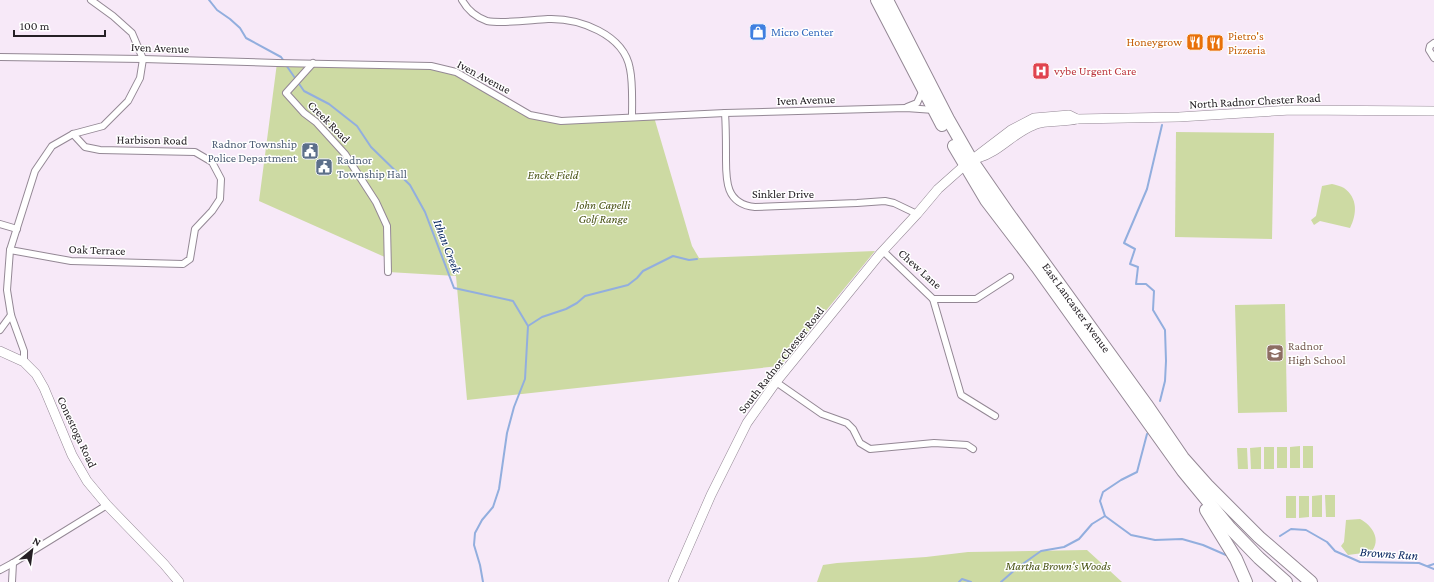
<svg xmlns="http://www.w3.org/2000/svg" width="1434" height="582" viewBox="0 0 1434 582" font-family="'Crimson Pro',serif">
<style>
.green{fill:#cddaa3}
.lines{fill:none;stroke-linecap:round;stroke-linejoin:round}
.stream{stroke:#92aede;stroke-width:2}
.street-casing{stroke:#948895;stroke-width:8}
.secondary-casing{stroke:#948895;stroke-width:10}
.highway-casing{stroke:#948895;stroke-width:14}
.street{stroke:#fff;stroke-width:6}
.secondary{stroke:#fff;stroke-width:9}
.highway{stroke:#fff;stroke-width:12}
.labels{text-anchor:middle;stroke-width:3;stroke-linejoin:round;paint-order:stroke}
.shop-label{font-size:12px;fill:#366cbe;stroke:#fff;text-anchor:start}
.food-label{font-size:12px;fill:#c56008;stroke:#fff;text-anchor:start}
.street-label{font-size:12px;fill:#252025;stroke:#fff}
.health-label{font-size:12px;fill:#be3a42;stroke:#fff;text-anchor:start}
.service-label{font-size:12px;fill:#4e5e75;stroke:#fff;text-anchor:end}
.park-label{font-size:12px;font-style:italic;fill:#485213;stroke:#fff}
.education-label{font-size:12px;fill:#785e54;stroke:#fff;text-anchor:start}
.water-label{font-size:13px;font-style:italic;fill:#0c2a63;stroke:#fff}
</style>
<rect width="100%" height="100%" fill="#f7e9f8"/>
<g class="green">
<polygon points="277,63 431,66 456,72 530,115 561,121 654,117 692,246 699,258 875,251 783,363 779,366 467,400 456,276 388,272 387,258 259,201"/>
<polygon points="1176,132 1274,133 1272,239 1175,237"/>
<path d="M1332 184C1336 185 1341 186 1344 188 1358 198 1357 214 1350 228L1320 221 1314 225 1311 220 1316 216 1322 186Z"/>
<polygon points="1285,304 1287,412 1238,413 1235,305"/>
<polygon points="1300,446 1300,468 1290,468 1290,447"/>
<rect x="1303" y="446" width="10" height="22"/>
<polygon points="1261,447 1261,469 1251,469 1250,448"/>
<rect x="1264" y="447" width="10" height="22"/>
<rect x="1277" y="447" width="10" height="21"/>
<polygon points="1237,448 1247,448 1248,469 1238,469"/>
<polygon points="1322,495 1322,517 1312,517 1312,496"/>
<polygon points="1325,495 1335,495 1335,517 1326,517"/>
<rect x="1286" y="496" width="10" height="22"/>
<polygon points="1299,496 1309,496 1309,517 1299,518"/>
<path d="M1360 519C1372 525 1382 540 1371 552L1348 555 1341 546 1344 542 1346 520Z"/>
<polygon points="1087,550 1122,582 817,582 823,565 837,563 926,557 968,552"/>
</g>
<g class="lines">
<g class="stream">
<polyline points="209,0 217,10 230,19 240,28 246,38 281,57 284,61"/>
<polyline points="286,65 304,91 329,104 357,126 371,147 410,185 425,212 454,288 513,301 528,326 525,379 514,407 507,433 499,489 493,507 482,520 475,533 474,545 480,565 483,582"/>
<polyline points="528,326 542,317 566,309 577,303 585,296 628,285 637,278 643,271 673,256 689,260 697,259"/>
<polyline points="1160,401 1165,381 1166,361 1165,330 1153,310 1154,291 1146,284 1136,284 1138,267 1130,264 1135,249 1124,243 1147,189 1162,125"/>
<polyline points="1105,516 1131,535 1155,540 1182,539 1203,545 1226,555"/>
<polyline points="1105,516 1100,501 1103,492 1121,480 1137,472 1147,434"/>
<polyline points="1280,536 1291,529 1306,530 1327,542 1335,551 1360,562 1419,563 1434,569"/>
<polyline points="1428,566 1434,564"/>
<polyline points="959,582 962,579 971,582"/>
<polyline points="1001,582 1017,568 1041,551 1064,547 1079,539 1092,524 1105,516"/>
</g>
<defs>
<g id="street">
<path d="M462 0C468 11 476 17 487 21 504 24 530 20 548 19 579 18 624 34 630 69 633 84 632 102 632 117"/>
<polyline points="1434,43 1430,46 1429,50 1434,58"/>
<polyline points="0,57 143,59 277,63 431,66 456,72 530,115 561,121 725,113 906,108 934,110"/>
<polyline points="313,63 286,93 304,113 316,122 345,154 376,202 387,226 388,272"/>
<polyline points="907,107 917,103 923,90"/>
<path d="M725 113C726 127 726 141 726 154 726 178 724 204 755 207L857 203 885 201 894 203 917 214"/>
<polyline points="0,224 17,229"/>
<polyline points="10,250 71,261 183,264 190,259 195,229 212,211 220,199 221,179 212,162 195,152 100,150 85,147 73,134"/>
<polyline points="883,251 933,299 976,299 1010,277"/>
<polyline points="933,299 961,395 995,416"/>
<polyline points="0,330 11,315"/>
<polyline points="24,362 24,351 11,315 7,290 10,250 35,171 52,146 73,134 103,126 128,101 140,78 143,59 132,33 113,16 91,0"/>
<polyline points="776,382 822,414 847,423 853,429 860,443 870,449 934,443 967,445 973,449"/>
<polyline points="0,570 13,563 107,505"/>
<polyline points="12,582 13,563"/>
</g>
<g id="secondary">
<path d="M978 158C999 152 1013 133 1034 125 1047 119 1063 123 1077 119L1179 117 1291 110 1434 111"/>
<polyline points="0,351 24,362 36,374 44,388 72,455 87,481 107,505 164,564 179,582"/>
<polyline points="673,582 711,495 747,423 776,382 880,254 917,214 938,189 965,165 1011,130 1034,118 1069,115 1077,119"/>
</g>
<g id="highway">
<polyline points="877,0 942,125"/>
<path id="s1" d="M887 0 948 119 972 161 1008 213 1146 404 1183 458 1207 485 1259 537 1311 582"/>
<polyline points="954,146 986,200 1037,267 1183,471 1230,528 1259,558 1286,582"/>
<polyline points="1206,510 1236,559 1246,582"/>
</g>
</defs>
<use href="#street" class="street-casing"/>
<use href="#secondary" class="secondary-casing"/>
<use href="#highway" class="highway-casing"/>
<use href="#street" class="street"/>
<use href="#secondary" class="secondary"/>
<use href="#highway" class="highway"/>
</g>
<defs>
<symbol id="shop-square" viewBox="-11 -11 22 22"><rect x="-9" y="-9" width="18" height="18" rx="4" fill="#3f7fe0" stroke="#fff"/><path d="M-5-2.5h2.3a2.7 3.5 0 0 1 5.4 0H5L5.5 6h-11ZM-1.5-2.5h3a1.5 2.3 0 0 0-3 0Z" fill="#fff"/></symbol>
<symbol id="restaurant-square" viewBox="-11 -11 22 22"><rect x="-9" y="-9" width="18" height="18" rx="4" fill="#e8710a" stroke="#fff"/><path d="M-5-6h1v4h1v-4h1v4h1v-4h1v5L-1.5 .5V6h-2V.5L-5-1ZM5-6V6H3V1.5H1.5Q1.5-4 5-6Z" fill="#fff"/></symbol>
<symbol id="hospital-square" viewBox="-11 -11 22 22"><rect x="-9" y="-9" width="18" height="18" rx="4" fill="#e0444e" stroke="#fff"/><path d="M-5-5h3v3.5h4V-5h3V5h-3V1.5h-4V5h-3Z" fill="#fff"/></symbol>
<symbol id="civic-square" viewBox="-11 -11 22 22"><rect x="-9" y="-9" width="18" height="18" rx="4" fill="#5c6f8a" stroke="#fff"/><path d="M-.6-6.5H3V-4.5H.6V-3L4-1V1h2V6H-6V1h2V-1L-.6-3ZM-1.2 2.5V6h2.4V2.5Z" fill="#fff"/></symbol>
<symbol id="school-square" viewBox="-11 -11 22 22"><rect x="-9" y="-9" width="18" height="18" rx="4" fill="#8d6e63" stroke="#fff"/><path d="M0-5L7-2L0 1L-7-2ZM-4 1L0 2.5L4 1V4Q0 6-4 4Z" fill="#fff"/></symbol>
</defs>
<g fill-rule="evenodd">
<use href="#shop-square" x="748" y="22" width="20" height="20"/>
<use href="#restaurant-square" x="1185" y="32" width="20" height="20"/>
<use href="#restaurant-square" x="1205" y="33" width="20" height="20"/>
<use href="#hospital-square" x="1031" y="61" width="20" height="20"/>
<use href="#civic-square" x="300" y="141" width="20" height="20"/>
<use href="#civic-square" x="314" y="157" width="20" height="20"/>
<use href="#school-square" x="1265" y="343" width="20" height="20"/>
</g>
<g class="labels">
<g class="shop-label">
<text x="771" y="36">Micro Center</text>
</g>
<g class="food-label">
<text x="1228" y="40">Pietro's<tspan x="1228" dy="14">Pizzeria</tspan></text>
<text x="1182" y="46" text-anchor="end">Honeygrow</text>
</g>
<g class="street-label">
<text transform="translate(160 48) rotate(2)" y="4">Iven Avenue</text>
<text transform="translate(484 77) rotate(28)" y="4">Iven Avenue</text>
<text transform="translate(806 100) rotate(-2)" y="4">Iven Avenue</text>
<text transform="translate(1255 101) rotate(-3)" y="4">North Radnor Chester Road</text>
<text transform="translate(329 122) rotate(45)" y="4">Creek Road</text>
<text transform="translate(152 140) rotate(1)" y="4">Harbison Road</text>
<text x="783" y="198">Sinkler Drive</text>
<text transform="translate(97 250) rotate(2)" y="4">Oak Terrace</text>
<text transform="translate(920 269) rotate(42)" y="4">Chew Lane</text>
<text dy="4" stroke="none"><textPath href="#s1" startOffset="362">East Lancaster Avenue</textPath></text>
<text transform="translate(781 360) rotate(-52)" y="4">South Radnor Chester Road</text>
<text transform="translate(77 432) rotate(65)" y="4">Conestoga Road</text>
</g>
<g class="health-label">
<text x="1054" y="75">vybe Urgent Care</text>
</g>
<g class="service-label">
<text x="297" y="148">Radnor Township<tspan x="297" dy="14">Police Department</tspan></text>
<text x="337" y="164" text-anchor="start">Radnor<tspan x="337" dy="14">Township Hall</tspan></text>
</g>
<g class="park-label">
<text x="553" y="179">Encke Field</text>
<text x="603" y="209">John Capelli<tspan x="603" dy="14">Golf Range</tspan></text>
<text x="1058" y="570">Martha Brown's Woods</text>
</g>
<g class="education-label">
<text x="1288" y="350">Radnor<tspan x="1288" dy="14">High School</tspan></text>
</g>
<g class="water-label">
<text transform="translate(448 246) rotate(69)" y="5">Ithan Creek</text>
<text transform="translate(1389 553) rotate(4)" y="5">Browns Run</text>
</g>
</g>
<g transform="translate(32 550) rotate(29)" stroke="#ffffff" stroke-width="3" paint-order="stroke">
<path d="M0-3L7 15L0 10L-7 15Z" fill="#252025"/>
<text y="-6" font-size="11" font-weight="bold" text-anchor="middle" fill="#252025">N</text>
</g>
<path d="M14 30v6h91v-6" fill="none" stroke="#252025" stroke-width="2"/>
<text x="20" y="30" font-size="12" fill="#252025" stroke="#ffffff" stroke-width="3" paint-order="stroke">100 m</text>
</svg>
